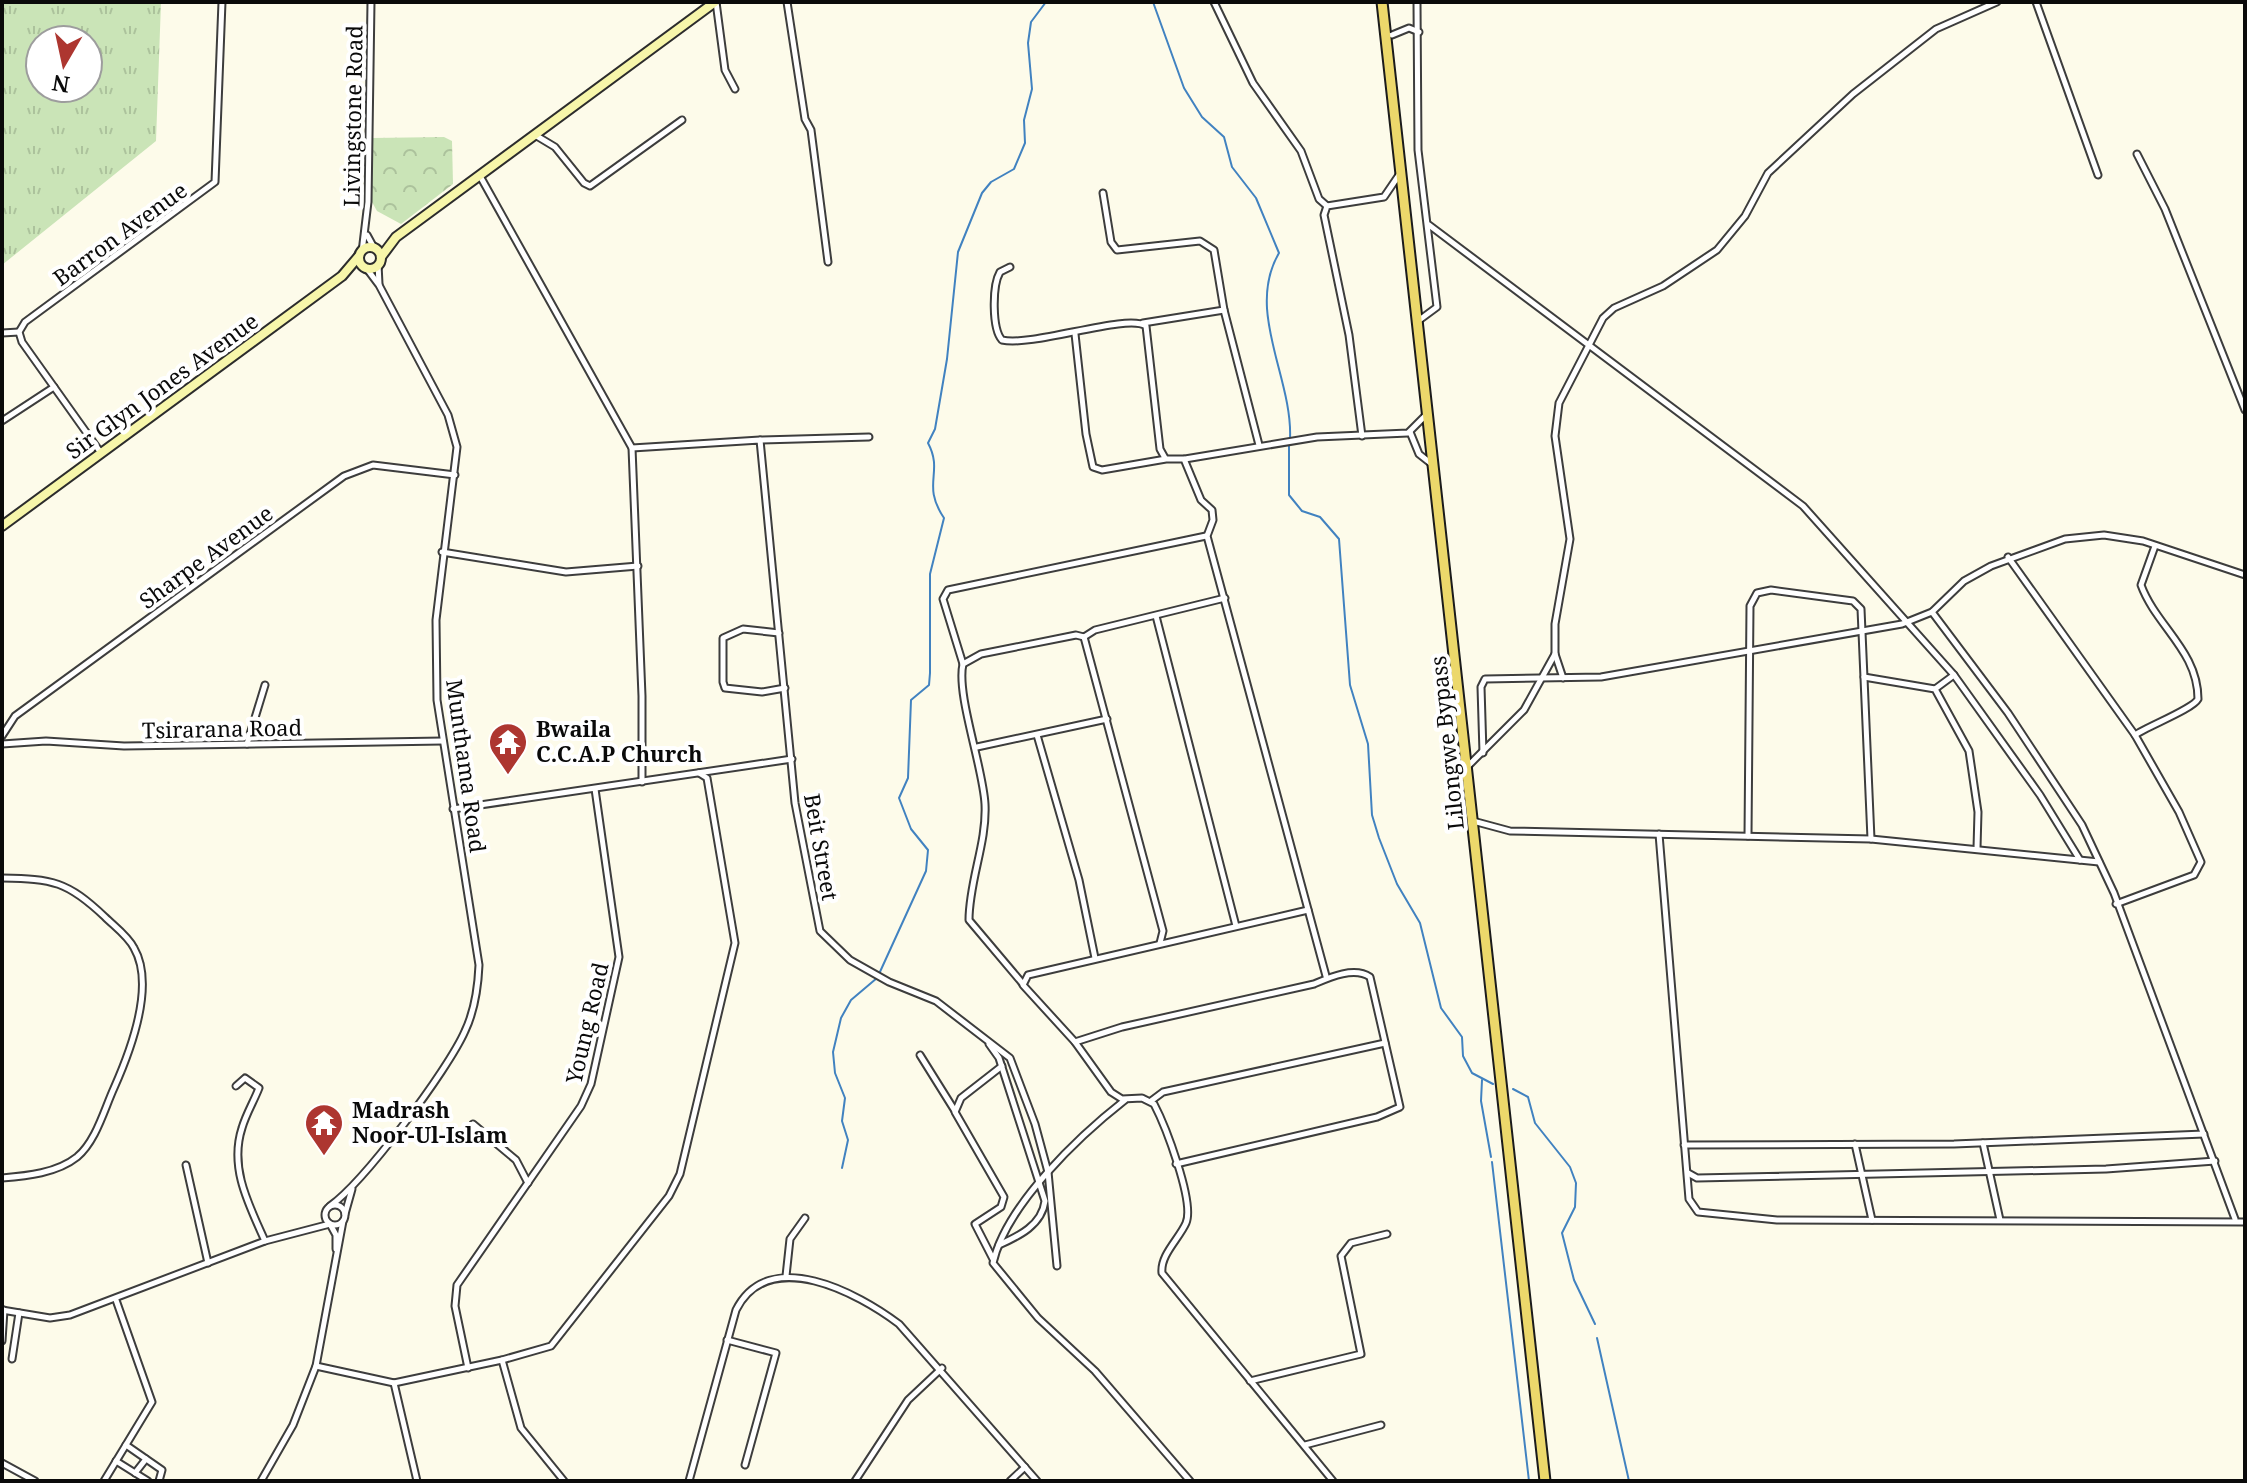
<svg xmlns="http://www.w3.org/2000/svg" width="2247" height="1483" viewBox="0 0 2247 1483" font-family="'Noto Serif',serif">
<style>
.grass{fill:url(#grass-tufts);fill-rule:evenodd}
.park{fill:url(#park-crowns)}
.lines{fill:none;stroke-linecap:round;stroke-linejoin:round}
.stream{stroke:#4182c0;stroke-width:2}
.street-casing{stroke:#3d3d3d;stroke-width:9}
.secondary-casing{stroke:#2c2c2c;stroke-width:12}
.primary-casing{stroke:#1b1b1b;stroke-width:13}
.street{stroke:#fff;stroke-width:5}
.secondary{stroke:#f7f6aa;stroke-width:8}
.primary{stroke:#ecd86b;stroke-width:9}
.labels{text-anchor:middle;stroke-width:8;stroke-linejoin:round;paint-order:stroke}
.street-label{font-size:22px;fill:#0a0a0a;stroke:#fff}
.poi-label{font-size:22px;font-weight:bold;fill:#0a0a0a;stroke:#fff;text-anchor:start}
</style>
<defs>
<pattern id="grass-tufts" width="24" height="20" patternUnits="userSpaceOnUse" patternTransform="scale(2)"><rect width="24" height="20" fill="#cae4b7"/><path d="M3 7l-1-3M5 7V3M7 7l1-3M15 17l-1-3M17 17v-4M19 17l1-3" fill="none" stroke="#acc29c"/></pattern>
<pattern id="park-crowns" width="20" height="18" patternUnits="userSpaceOnUse" patternTransform="scale(2)"><rect width="20" height="18" fill="#cae4b7"/><path d="M2 6a3 3 0 1 1 6 0M12 15a3 3 0 1 1 6 0" fill="none" stroke="#acc29c"/></pattern>
</defs>
<rect width="100%" height="100%" fill="#fdfbea"/>
<path class="grass" d="M2 2H161L156 141 2 265ZM40 40H88V88H40Z"/>
<polygon class="park" points="444,137 452,141 453,184 401,224 377,211 372,202 372,138"/>
<g class="lines">
<g class="stream">
<path d="M1153 2 1184 88 1202 117 1224 137 1232 167 1256 198 1279 253C1245 311 1293 378 1290 439"/>
<polyline points="1289,445 1289,495 1302,511 1320,517 1339,539 1350,685 1368,744 1372,815 1379,838 1397,884 1420,923 1441,1008 1462,1037 1463,1056 1472,1073 1493,1084"/>
<path d="M879 974 926 871 928 850 911 829 899 798 908 778 911 700 929 685 930 673V574L944 518C921 484 944 473 928 443L935 429 947 359 958 252 982 193 991 182 1014 169 1025 143 1024 120 1032 89 1028 43 1031 22 1046 2"/>
<polyline points="1482,1080 1481,1101 1491,1157"/>
<polyline points="1513,1089 1528,1097 1535,1123 1570,1167 1576,1183 1575,1207 1562,1233 1574,1280 1595,1324"/>
<polyline points="1492,1162 1529,1481"/>
<polyline points="842,1168 848,1140 842,1121 845,1098 835,1073 833,1052 841,1018 851,1000 877,978"/>
<polyline points="1597,1338 1629,1481"/>
</g>
<defs>
<g id="street">
<polyline points="716,2 725,70 735,89"/>
<polyline points="787,2 805,119 811,130 828,262"/>
<polyline points="1214,2 1253,83 1301,151 1319,199 1327,206"/>
<polyline points="1417,2 1418,150 1437,307 1418,321"/>
<polyline points="2036,2 2098,175"/>
<polyline points="1392,35 1409,28 1419,32"/>
<polyline points="535,135 555,147 584,183 590,186 682,120"/>
<polyline points="2137,154 2165,209 2245,410"/>
<polyline points="480,176 632,448 642,696 642,782"/>
<polyline points="1103,193 1111,242 1117,250 1200,241 1214,250 1224,310 1259,445"/>
<polyline points="1429,225 1803,506 1954,675 2040,795 2080,860"/>
<polyline points="367,235 373,246"/>
<polyline points="362,252 368,202 371,2"/>
<polyline points="378,264 379,284"/>
<path d="M1010 267 1000 272C992 286 992 329 1002 340 1034 347 1127 313 1146 326L1160 449 1165 458"/>
<polyline points="1143,323 1224,310"/>
<polyline points="2,333 19,332"/>
<polyline points="1075,334 1086,434 1093,467 1102,470 1166,459 1184,459 1201,500 1212,510 1213,520 1207,536 1326,976"/>
<polyline points="2,421 54,387"/>
<polyline points="1410,432 1419,454 1433,465"/>
<polyline points="1362,436 1349,335 1324,215 1327,206 1384,197 1399,175"/>
<polyline points="760,440 869,437"/>
<polyline points="632,448 760,440 795,803 820,931 850,960 889,982 936,1001 1010,1058 1035,1124 1048,1172 1057,1266"/>
<polyline points="101,453 22,342 19,332 25,322 215,182 222,2"/>
<polyline points="1185,459 1317,437 1408,433 1428,413"/>
<polyline points="442,552 566,572 638,566"/>
<polyline points="2008,557 2135,735 2179,812 2201,862 2194,875 2116,904"/>
<polyline points="1932,612 2008,713 2082,825 2114,893 2235,1219"/>
<polyline points="1156,616 1236,926"/>
<polyline points="779,633 743,629 723,638 723,682 725,688 762,692 785,688"/>
<polyline points="1084,637 1163,931 1160,943"/>
<polyline points="963,664 943,599 948,590 1206,536"/>
<polyline points="1864,677 1935,689 1969,751 1978,812 1977,848"/>
<polyline points="1563,678 1555,654 1555,624 1570,539 1555,436 1559,403 1603,318 1614,308 1663,286 1717,250 1745,216 1768,173 1853,94 1936,29 1997,2"/>
<polyline points="1935,689 1954,675"/>
<polyline points="1037,735 1079,880 1095,958"/>
<path d="M2135 735C2148 726 2193 709 2198 699 2198 651 2156 626 2141 585L2155 546"/>
<polyline points="2,736 15,716 344,476 373,465 455,475"/>
<polyline points="2,744 46,741 124,746 443,741"/>
<polyline points="247,744 265,685"/>
<polyline points="977,747 1107,719"/>
<polyline points="1483,753 1481,687 1485,679 1601,677 1902,624 1932,612 1964,581 1991,566 2065,539 2104,535 2143,541 2245,575"/>
<polyline points="1468,766 1524,710 1555,654"/>
<polyline points="453,809 792,759"/>
<polyline points="1473,821 1510,831 1871,839 2099,862"/>
<polyline points="1659,834 1689,1199 1698,1212 1777,1220 2245,1222"/>
<polyline points="1748,836 1750,606 1757,593 1771,590 1853,601 1861,609 1871,839"/>
<path d="M2 878C53 879 67 881 105 917 114 926 128 936 134 948 156 986 130 1052 114 1088 104 1110 96 1141 77 1157 57 1173 27 1176 2 1178"/>
<path d="M1308 910 1028 975 1023 985 1075 1042 1111 1092 1122 1099 1142 1098 1154 1104C1165 1125 1195 1202 1186 1223 1179 1239 1160 1255 1162 1273L1333 1481"/>
<path d="M1023 984 969 920C969 881 987 843 985 804 983 767 956 694 963 664L981 654 1076 635 1084 637 1095 630 1225 598"/>
<path d="M1075 1042 1122 1027 1314 984C1328 978 1354 966 1370 977L1400 1107 1377 1117 1176 1164"/>
<path d="M989 1044 999 1058 1045 1201C1042 1225 1019 1236 999 1245"/>
<polyline points="920,1055 955,1111"/>
<path d="M236 1086 245 1078 259 1088C254 1101 246 1114 242 1128 229 1168 249 1205 265 1241"/>
<path d="M1125 1100C1079 1136 1006 1205 993 1263L1038 1318 1095 1371 1190 1481"/>
<polyline points="1151,1101 1163,1092 1385,1043"/>
<polyline points="473,1124 516,1160 528,1183"/>
<polyline points="1983,1143 2000,1220"/>
<polyline points="1855,1144 1872,1220"/>
<polyline points="1684,1145 1954,1144 2204,1134"/>
<polyline points="186,1165 208,1263"/>
<polyline points="1688,1173 1697,1178 2106,1169 2215,1161"/>
<circle cx="335" cy="1215" r="10"/>
<path d="M330 1206C364 1182 448 1070 465 1031 475 1010 478 988 479 965L437 700 436 620 457 447 448 415 379 285 367 269"/>
<polyline points="345,1214 352,1189"/>
<polyline points="993,1259 975,1224 1001,1207 1004,1197 955,1112 961,1098 1002,1066"/>
<polyline points="786,1276 790,1239 805,1218"/>
<polyline points="2,1310 50,1318 70,1315 265,1241 330,1224 336,1235 336,1249"/>
<polyline points="727,1340 776,1353 745,1465"/>
<polyline points="2,1341 4,1310"/>
<polyline points="12,1359 19,1313"/>
<polyline points="502,1360 521,1428 564,1481"/>
<polyline points="316,1366 394,1383 502,1360 551,1346 669,1196 680,1174 735,943 707,778 699,773"/>
<polyline points="468,1368 455,1306 457,1285 581,1106 591,1084 619,957 595,789"/>
<polyline points="1250,1381 1361,1354 1341,1256 1351,1243 1387,1234"/>
<polyline points="394,1383 417,1481"/>
<polyline points="126,1445 162,1470 159,1481"/>
<polyline points="1305,1445 1381,1425"/>
<polyline points="116,1461 148,1481"/>
<polyline points="2,1463 35,1481"/>
<polyline points="135,1473 146,1459"/>
<polyline points="104,1481 152,1402 116,1300"/>
<polyline points="261,1481 293,1425 316,1366 343,1221"/>
<path d="M689 1481 736 1310C769 1245 858 1293 899 1324L1037 1481"/>
<polyline points="855,1481 908,1400 942,1368"/>
<polyline points="1010,1481 1025,1467"/>
</g>
<g id="secondary">
<circle cx="370" cy="258" r="11"/>
<polyline points="381,257 396,237 715,2"/>
<polyline points="2,526 342,276 359,256"/>
</g>
<polyline id="primary" points="1382,2 1545,1481"/>
</defs>
<use href="#street" class="street-casing"/>
<use href="#secondary" class="secondary-casing"/>
<use href="#primary" class="primary-casing"/>
<use href="#street" class="street"/>
<use href="#secondary" class="secondary"/>
<use href="#primary" class="primary"/>
</g>
<defs>
<symbol id="temple-pin" viewBox="-11 -11 22 30"><path d="M0 17L-7.5 6A9.5 9.5 0 1 1 7.5 6Z" fill="#ad3630" stroke="#fff"/><path d="M0-6L5-2H3V0L6.5 2.5H4V6H1.5V3h-3V6H-4V2.5H-6.5L-3 0V-2H-5Z" fill="#fff"/></symbol>
</defs>
<g fill-rule="evenodd">
<use href="#temple-pin" x="486" y="720" width="44" height="60"/>
<use href="#temple-pin" x="302" y="1101" width="44" height="60"/>
</g>
<g class="labels">
<g class="street-label">
<text transform="translate(353 116) rotate(-89)" y="8">Livingstone Road</text>
<text transform="translate(120 234) rotate(-36)" y="8">Barron Avenue</text>
<text transform="translate(162 386) rotate(-36)" y="8">Sir Glyn Jones Avenue</text>
<text transform="translate(206 557) rotate(-36)" y="8">Sharpe Avenue</text>
<text transform="translate(222 729) rotate(-1)" y="8">Tsirarana Road</text>
<text transform="translate(1447 743) rotate(-96)" y="8">Lilongwe Bypass</text>
<text transform="translate(466 766) rotate(82)" y="8">Munthama Road</text>
<text transform="translate(821 847) rotate(80)" y="8">Beit Street</text>
<text transform="translate(587 1023) rotate(-77)" y="8">Young Road</text>
</g>
<g class="poi-label">
<text x="536" y="737">Bwaila<tspan x="536" dy="25">C.C.A.P Church</tspan></text>
<text x="352" y="1118">Madrash<tspan x="352" dy="25">Noor-Ul-Islam</tspan></text>
</g>
</g>
<rect width="2247" height="1483" fill="none" stroke="#0a0a0a" stroke-width="8"/>
<g transform="translate(64 64) rotate(189)"><circle r="38" fill="#ffffff" stroke="#9d9d9d" stroke-width="2"/>
<path d="M0-6L14 30L0 20L-14 30Z" fill="#ad3630"/>
<text y="-12" font-size="22" font-weight="bold" text-anchor="middle" fill="#0a0a0a">N</text>
</g>
</svg>
